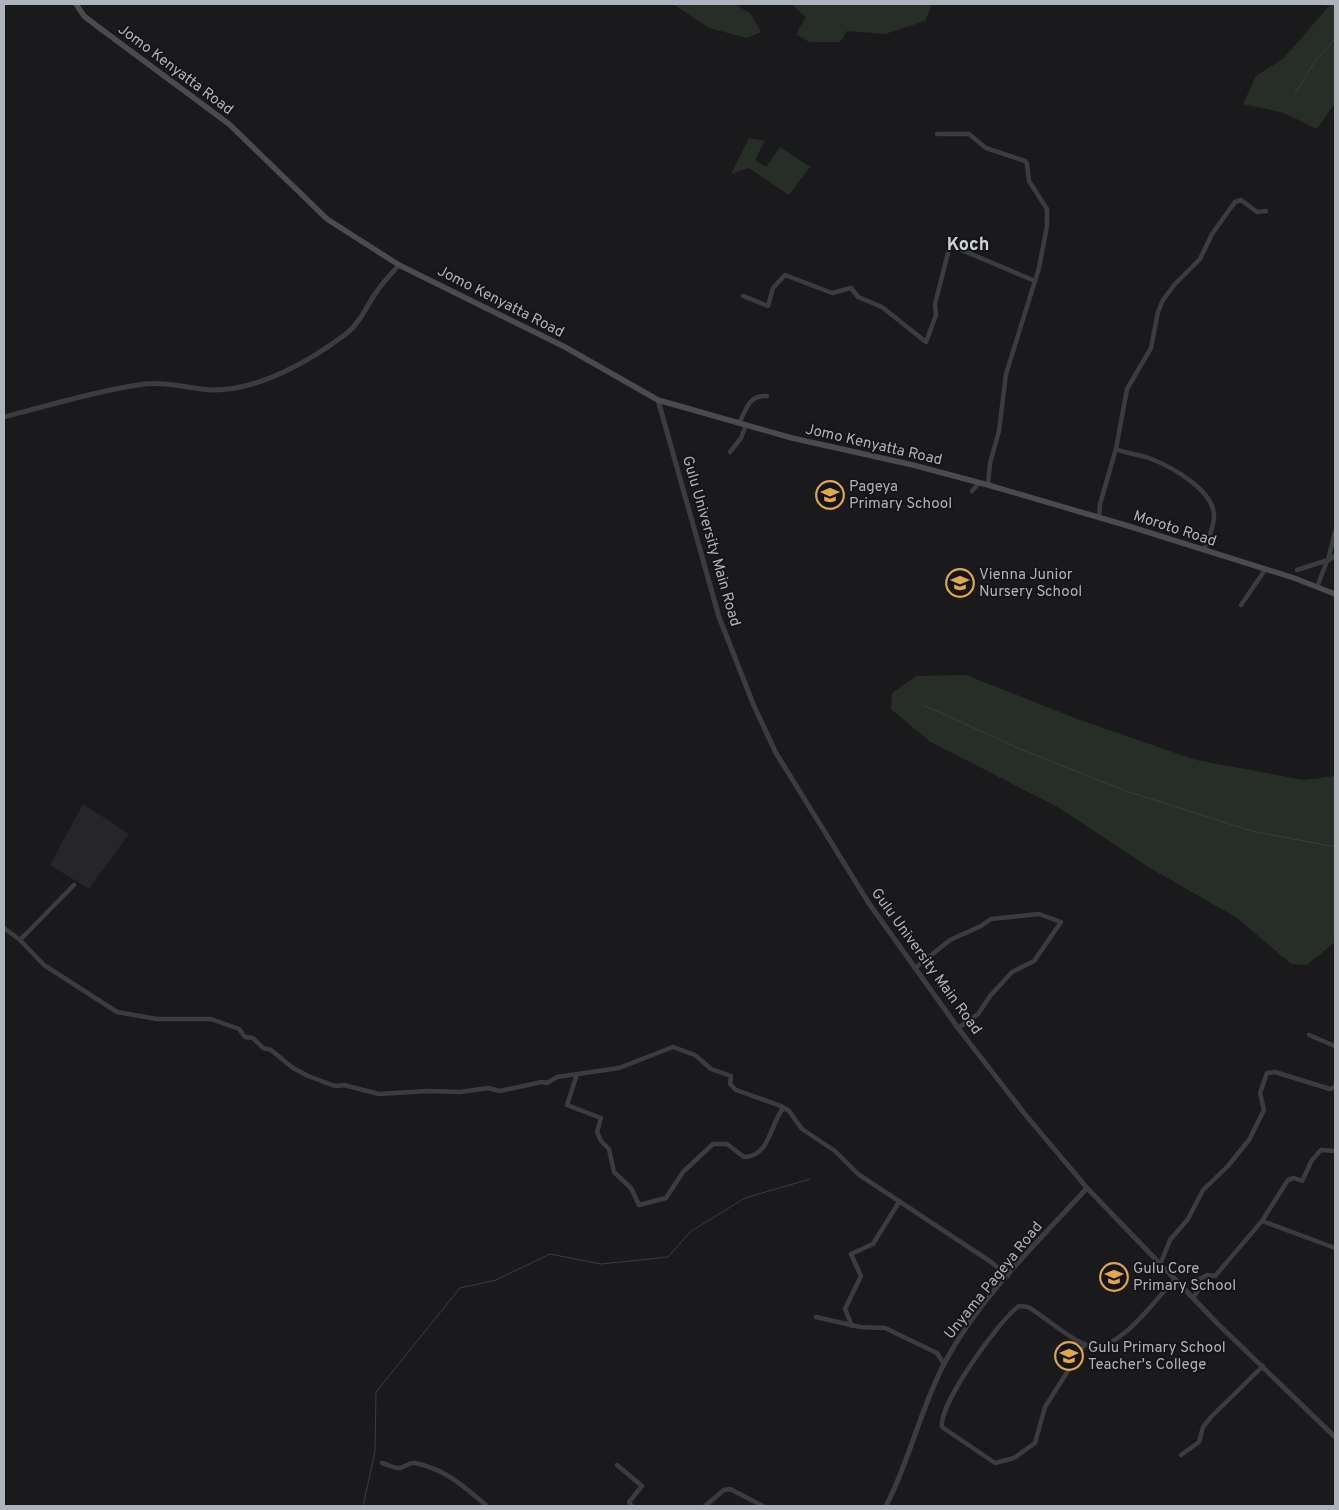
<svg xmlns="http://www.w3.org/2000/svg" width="1339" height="1510" viewBox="0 0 1339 1510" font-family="Overpass,sans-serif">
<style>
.built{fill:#262629}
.green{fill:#262e27}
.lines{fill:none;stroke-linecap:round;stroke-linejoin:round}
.stream{stroke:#353d44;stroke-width:1}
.minor{stroke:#3b3c40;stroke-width:4.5}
.tertiary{stroke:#3b3c40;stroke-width:5}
.secondary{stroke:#494b50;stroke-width:5.5}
.labels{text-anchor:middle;stroke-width:4;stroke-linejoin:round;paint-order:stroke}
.street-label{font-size:15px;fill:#aeb2ba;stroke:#151517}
.poi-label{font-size:15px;fill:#aeb2ba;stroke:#151517;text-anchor:start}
.quarter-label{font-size:18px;font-weight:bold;fill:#ced1d6;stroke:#151517}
</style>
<rect width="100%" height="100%" fill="#1a1a1c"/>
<polygon class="built" points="83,804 129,834 89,889 50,865"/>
<g class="green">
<polygon points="673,4 735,4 750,13 761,32 747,38 709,28"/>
<polygon points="796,4 932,4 925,21 885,34 847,31 840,42 809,42 796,34 806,17 794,7"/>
<polygon points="1316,4 1335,4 1335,103 1317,129 1284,113 1243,104 1256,76 1284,58 1329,6"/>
<polygon points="749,138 765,141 755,160 766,167 780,147 810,167 789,195 749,168 731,174"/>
<polygon points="966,675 1080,720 1196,760 1304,780 1335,776 1335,942 1307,965 1291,964 1237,918 1150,868 1059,808 929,741 891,709 892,693 916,676"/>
</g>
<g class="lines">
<g class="stream">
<polyline points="1295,94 1315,61 1335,39"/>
<polyline points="923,705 1025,751 1126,791 1252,831 1335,847"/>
<polyline points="363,1506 375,1452 376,1392 460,1288 496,1280 550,1254 601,1264 668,1257 690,1232 745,1198 810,1179"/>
</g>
<g class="minor">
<polyline points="937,134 969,134 986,148 1025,161 1027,164 1029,181 1047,209 1047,226 1039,268 1006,374 999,431 990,463 988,485"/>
<polyline points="743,296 768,306 773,288 785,275 832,293 851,288 858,297 882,307 926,342 936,315 935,304 950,245 1035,281"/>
<path d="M739 423C747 409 748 395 767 396"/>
<path d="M1116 449C1127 454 1138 454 1149 458 1170 466 1215 490 1214 517 1214 528 1207 540 1204 550"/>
<polyline points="730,452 741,438 746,425"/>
<polyline points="972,491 978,484"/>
<polyline points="1099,518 1100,504 1116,449 1127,389 1151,348 1158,312 1163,300 1175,284 1200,259 1212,234 1235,202 1241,200 1257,212 1266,211"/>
<polyline points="1297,570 1328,560 1335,532"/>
<polyline points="1317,587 1327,561 1335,556"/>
<polyline points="1241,605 1265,570"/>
<polyline points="4,928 20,940 74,885"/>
<path d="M20 940 44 965 117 1012 157 1019H211L239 1029 245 1037 253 1038 263 1048 271 1050 293 1068 308 1076 335 1086 344 1085 379 1094 427 1091 460 1092 488 1088 500 1091 542 1082 547 1083 557 1077 619 1068 673 1047 695 1055 711 1069 731 1076 730 1084 736 1090 781 1106 782 1110C770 1125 770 1156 744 1157L727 1144H713L683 1172 666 1198 639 1205 631 1188 614 1172 609 1149 601 1141 597 1132 601 1118 567 1105 577 1074"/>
<polyline points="915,968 950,940 981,926 991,919 1039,914 1061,922 1034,961 1012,972 990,996 978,1014 958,1028"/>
<polyline points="1309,1035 1335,1046"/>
<polyline points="781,1106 789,1111 802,1129 835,1151 858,1174 991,1262 1008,1276"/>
<polyline points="1262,1221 1335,1248"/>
<polyline points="1160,1265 1170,1240 1188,1219 1203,1190 1227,1167 1249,1140 1264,1110 1260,1093 1267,1073 1275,1072 1330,1089 1335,1087"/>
<polyline points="1193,1298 1201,1286 1196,1281 1207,1275 1215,1276 1262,1221 1288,1180 1294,1178 1302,1181 1312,1160 1321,1150 1335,1151"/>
<polyline points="816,1317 860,1327 885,1328 937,1353 944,1364"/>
<polyline points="852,1326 845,1309 861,1276 851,1254 873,1244 899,1202"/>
<path d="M1085 1344 1045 1407 1035 1443 1014 1458 995 1463 942 1427C938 1405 1000 1319 1019 1306L1028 1307C1047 1318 1066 1337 1086 1345 1117 1357 1156 1298 1175 1279"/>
<polyline points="1181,1455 1199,1442 1203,1427 1211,1417 1263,1366"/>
<path d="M382 1463C387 1464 395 1469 400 1468 405 1467 409 1462 415 1463 447 1470 463 1486 487 1506"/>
<polyline points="617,1465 642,1486 629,1502 632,1506"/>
<polyline points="705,1506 724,1490 730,1489 763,1506"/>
</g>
<g class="tertiary">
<polyline points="658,400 719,617 754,706 776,753 868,902 958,1028 1024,1113 1087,1188 1217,1323 1335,1437"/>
<path d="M4 417C50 405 97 391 144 384 166 381 190 389 212 390 258 391 310 361 346 334 360 323 366 307 375 294 382 283 391 274 399 265"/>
<path d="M886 1506C910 1460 920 1409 945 1362 980 1297 1037 1243 1087 1188"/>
</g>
<polyline class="secondary" points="76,4 84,16 97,26 229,124 327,219 399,265 565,347 658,400 792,438 913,465 988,485 1125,525 1294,578 1335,594"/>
</g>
<defs>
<symbol id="school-ring" viewBox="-11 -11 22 22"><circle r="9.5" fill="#151517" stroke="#e0a74d" stroke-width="1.5"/><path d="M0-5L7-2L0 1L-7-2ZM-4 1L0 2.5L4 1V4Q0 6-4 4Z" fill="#e0a74d"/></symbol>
<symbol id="university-ring" viewBox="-11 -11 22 22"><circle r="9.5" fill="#151517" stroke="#e0a74d" stroke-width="1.5"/><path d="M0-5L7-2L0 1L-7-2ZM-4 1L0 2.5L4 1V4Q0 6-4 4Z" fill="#e0a74d"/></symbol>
</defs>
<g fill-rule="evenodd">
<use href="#school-ring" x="814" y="479" width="32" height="32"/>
<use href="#school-ring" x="944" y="567" width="32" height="32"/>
<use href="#school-ring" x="1098" y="1261" width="32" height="32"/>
<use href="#university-ring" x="1053" y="1340" width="32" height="32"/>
</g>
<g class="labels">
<g class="street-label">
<text transform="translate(176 69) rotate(37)" y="5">Jomo Kenyatta Road</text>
<text transform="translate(501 301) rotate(27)" y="5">Jomo Kenyatta Road</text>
<text transform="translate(874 444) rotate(13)" y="5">Jomo Kenyatta Road</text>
<text transform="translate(1175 528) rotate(18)" y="5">Moroto Road</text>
<text transform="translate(712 541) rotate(74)" y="5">Gulu University Main Road</text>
<text transform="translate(927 961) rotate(54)" y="5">Gulu University Main Road</text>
<text transform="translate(993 1280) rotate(-51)" y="5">Unyama Pageya Road</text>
</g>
<g class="poi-label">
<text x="849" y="491">Pageya<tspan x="849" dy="17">Primary School</tspan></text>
<text x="979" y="579">Vienna Junior<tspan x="979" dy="17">Nursery School</tspan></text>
<text x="1133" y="1273">Gulu Core<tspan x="1133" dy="17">Primary School</tspan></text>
<text x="1088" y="1352">Gulu Primary School<tspan x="1088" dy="17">Teacher's College</tspan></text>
</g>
<g class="quarter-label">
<text x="968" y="250">Koch</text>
</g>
</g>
<rect width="1339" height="1510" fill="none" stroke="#aeb2ba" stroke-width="10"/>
</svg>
